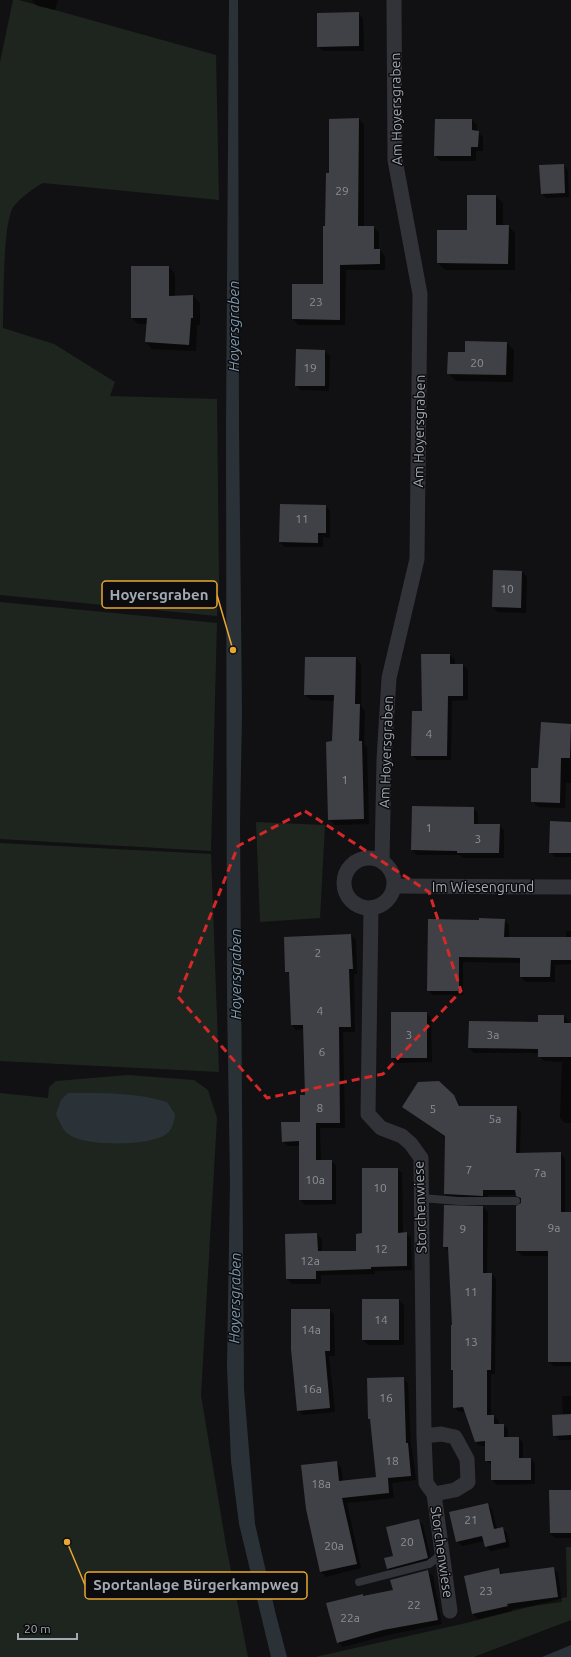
<svg xmlns="http://www.w3.org/2000/svg" width="571" height="1657" viewBox="0 0 571 1657" font-family="Ubuntu,sans-serif">
<style>
.green{fill:#1e251e}
.water{fill:#2a3238}
.shadow{fill:#0007}
.building{fill:#404146}
.lines{fill:none;stroke-linecap:round;stroke-linejoin:round}
.service{stroke:#323338;stroke-width:8}
.minor{stroke:#323338;stroke-width:15}
.marked{fill:none;stroke:#d62828;stroke-width:3;stroke-dasharray:8 5;stroke-linejoin:round}
.labels{text-anchor:middle;stroke-width:3;stroke-linejoin:round;paint-order:stroke}
.number-label{font-size:12px;fill:#8a8f98}
.street-label{font-size:14px;fill:#a3a9b3;stroke:#0c0c0e}
.water-label{font-size:15px;font-style:italic;fill:#7b97ad;stroke:#0c0c0e}
.leader{fill:none;stroke:#e9a633;stroke-width:1.5}
.callout-dot{fill:#e9a633;stroke:#0c0c0e;stroke-width:1.5}
.callout{fill:#0c0c0e;stroke:#e9a633;stroke-width:1.5}
.callout-label{font-size:15px;text-anchor:middle;font-weight:bold;fill:#a3a9b3}
</style>
<rect width="100%" height="100%" fill="#111113"/>
<g class="green">
<path d="M13 0H19L216 55 219 200 43 183C34 188 20 198 14 206 2 222 4 304 3 328L54 344 115 382 110 396 217 399 219 580 217 616 0 595V62Z"/>
<polygon points="0,602 217,623 211,851 0,839"/>
<polygon points="256,822 325,825 320,918 260,922"/>
<polygon points="0,843 211,854 219,1072 0,1061"/>
<polygon points="128,1075 194,1080 208,1090 217,1118 201,1395 226,1545 248,1657 0,1657 0,1093 48,1098 49,1087 56,1081"/>
<polygon points="566,1547 571,1547 571,1620 474,1657 315,1657 466,1623 567,1597"/>
</g>
<g class="water">
<polygon points="229,0 238,0 239,430 242,713 240,823 244,1389 255,1524 276,1615 287,1657 271,1657 239,1524 231,1461 227,1367 230,1182 227,999 226,430"/>
<path d="M68 1093C102 1093 134 1092 167 1102L175 1114C174 1122 172 1131 165 1135 148 1146 82 1147 67 1133 62 1129 59 1120 56 1114L61 1100Z"/>
<polygon points="571,1645 571,1657 542,1657"/>
</g>
<g class="shadow">
<polygon points="32,0 58,0 55,10 37,6"/>
<polygon points="358,13 363,18 364,51 323,51 318,46"/>
<polygon points="359,119 364,125 364,227 373,227 379,232 379,249 385,256 385,270 346,270 345,325 298,325 293,319 324,285 326,227 330,174"/>
<polygon points="472,120 477,125 477,132 483,137 483,151 476,151 476,161 440,161 435,156"/>
<polygon points="563,165 568,170 569,197 546,198 542,193"/>
<polygon points="468,196 496,196 503,203 503,226 508,226 515,233 515,270 445,270 438,263 468,231"/>
<polygon points="571,262 571,294 570,293"/>
<polygon points="169,267 175,274 175,297 193,296 200,303 200,325 197,325 196,351 152,349 146,342 148,324 138,324 132,318"/>
<polygon points="507,343 514,350 513,382 456,381 448,373 466,353"/>
<polygon points="325,351 330,356 329,391 301,390 296,386"/>
<polygon points="326,506 330,511 330,538 323,537 323,547 285,547 280,542"/>
<polygon points="494,571 522,572 527,577 526,613 498,612 493,607"/>
<polygon points="450,655 455,660 455,665 463,665 468,670 468,700 452,701 451,760 417,760 412,755 423,712"/>
<polygon points="356,658 361,664 361,706 365,711 364,744 367,747 369,824 335,825 329,819 335,701 311,700 305,695"/>
<polygon points="541,723 571,725 571,783 566,783 565,808 538,807 532,801 539,769"/>
<polygon points="473,808 478,813 478,825 499,825 504,830 504,858 463,858 460,855 417,855 412,850"/>
<polygon points="571,823 571,857 555,857 550,852"/>
<polygon points="429,920 504,920 509,925 509,938 566,938 566,931 571,931 571,964 555,965 555,982 526,982 521,977 521,963 463,962 463,995 433,995 428,990"/>
<polygon points="351,935 356,940 357,974 354,974 355,1032 343,1032 345,1128 320,1128 321,1161 331,1161 336,1165 336,1204 305,1205 300,1200 300,1146 288,1146 283,1141 301,1123 306,1096 304,1029 296,1030 292,1025 290,975 286,971"/>
<polygon points="426,1013 431,1018 432,1062 397,1063 392,1058"/>
<polygon points="539,1016 564,1016 569,1021 569,1024 571,1024 571,1123 565,1123 560,1118 562,1062 544,1061 539,1056 539,1053 474,1053 469,1048 539,1023"/>
<polygon points="453,1095 458,1101 461,1107 516,1107 521,1112 520,1154 560,1153 565,1158 565,1213 571,1213 571,1366 554,1366 549,1362 549,1256 522,1256 517,1251 522,1200 516,1195 488,1195 488,1200 450,1199 445,1194 446,1137 403,1107"/>
<polygon points="397,1169 402,1173 403,1233 406,1233 411,1238 412,1270 375,1271 375,1274 321,1275 321,1284 292,1284 287,1279 286,1235 317,1234 322,1239 322,1252 357,1252 363,1234"/>
<polygon points="483,1207 488,1212 487,1274 492,1274 496,1279 495,1374 491,1374 491,1416 494,1416 499,1421 499,1425 503,1425 508,1429 508,1438 519,1438 523,1442 523,1459 531,1459 535,1464 535,1484 497,1485 492,1480 492,1465 486,1460 486,1446 480,1446 475,1441 465,1412 459,1412 454,1407 453,1326 449,1251 444,1246"/>
<polygon points="399,1300 404,1305 404,1345 368,1345 363,1340"/>
<polygon points="329,1310 334,1314 335,1356 329,1356 335,1412 303,1415 298,1410"/>
<polygon points="403,1378 408,1383 411,1447 412,1449 416,1480 392,1483 394,1498 347,1503 361,1568 326,1577 321,1572 336,1462 341,1467 343,1482 377,1478 371,1421 369,1419"/>
<polygon points="562,1396 571,1396 571,1440 559,1440 554,1435 563,1416"/>
<polygon points="550,1491 571,1491 571,1538 555,1538 550,1533"/>
<polygon points="487,1504 492,1509 497,1530 502,1528 507,1533 510,1547 491,1551 486,1546 485,1541 462,1546 457,1541"/>
<polygon points="418,1520 423,1525 432,1563 393,1573 388,1569"/>
<polygon points="553,1568 558,1573 562,1602 512,1609 512,1611 478,1619 473,1614 499,1569 504,1575"/>
<polygon points="428,1571 433,1576 442,1624 388,1635 343,1647 338,1642 362,1595 364,1597 394,1591"/>
</g>
<g class="building">
<polygon points="359,12 359,46 317,47 317,13"/>
<polygon points="359,118 358,226 374,226 374,249 380,249 380,264 340,265 340,320 292,319 292,284 323,284 323,226 325,226 326,173 329,173 329,119"/>
<polygon points="435,119 472,119 472,130 479,131 478,147 471,147 471,156 434,156"/>
<polygon points="564,164 565,193 541,194 539,165"/>
<polygon points="467,195 496,195 496,225 509,225 508,264 437,263 437,230 467,230"/>
<polygon points="131,266 169,266 169,296 193,295 193,318 191,318 189,345 145,342 147,318 131,318"/>
<polygon points="465,341 507,342 506,375 447,374 448,352 465,352"/>
<polygon points="296,349 325,350 325,386 295,386"/>
<polygon points="280,504 326,505 326,533 318,533 318,543 279,542"/>
<polygon points="493,570 522,571 521,608 492,607"/>
<polygon points="421,654 450,654 450,664 463,664 463,696 448,696 447,756 411,756 412,711 422,711"/>
<polygon points="305,657 356,657 355,704 360,704 359,741 362,741 364,819 328,820 326,742 332,741 334,695 304,695"/>
<polygon points="541,722 571,724 570,758 561,758 560,803 531,802 531,768 538,768"/>
<polygon points="412,806 474,807 474,824 500,824 499,853 457,853 457,851 411,850"/>
<polygon points="550,821 571,822 571,853 549,853"/>
<polygon points="479,918 505,919 504,937 571,937 571,960 551,960 550,977 520,977 520,958 459,957 459,991 427,991 428,919 479,920"/>
<polygon points="351,934 353,969 349,969 351,1027 339,1027 340,1123 316,1123 316,1160 332,1160 332,1200 299,1200 299,1141 282,1142 281,1122 300,1122 300,1095 305,1095 303,1025 291,1025 289,972 285,972 284,937"/>
<rect x="391" y="1012" width="36" height="46"/>
<polygon points="538,1015 564,1015 564,1023 571,1023 571,1057 538,1057 538,1049 468,1048 469,1021 538,1022"/>
<polygon points="439,1081 454,1095 459,1106 517,1106 516,1153 561,1152 561,1212 571,1212 571,1362 548,1362 548,1251 516,1251 516,1206 521,1203 521,1198 516,1196 515,1190 483,1190 483,1196 444,1194 445,1136 402,1107 418,1082"/>
<polygon points="362,1168 398,1168 398,1233 407,1232 407,1266 371,1267 371,1269 316,1271 316,1279 286,1279 285,1234 317,1233 318,1251 356,1251 356,1234 362,1233"/>
<polygon points="444,1205 483,1206 483,1273 492,1273 491,1370 487,1370 487,1415 494,1415 494,1424 504,1424 504,1437 519,1437 519,1458 531,1458 531,1480 491,1480 491,1461 485,1461 485,1441 475,1442 463,1407 453,1408 453,1370 451,1370 451,1325 452,1325 448,1247 443,1247"/>
<rect x="362" y="1299" width="37" height="41"/>
<polygon points="291,1309 330,1309 330,1351 325,1351 330,1408 297,1411 291,1349"/>
<polygon points="404,1377 406,1443 408,1443 411,1476 388,1478 389,1493 342,1498 357,1564 320,1572 306,1509 301,1465 337,1461 339,1481 376,1477 370,1419 368,1419 367,1378"/>
<polygon points="571,1414 571,1435 553,1436 552,1415"/>
<polygon points="549,1490 571,1490 571,1533 550,1533"/>
<polygon points="488,1503 494,1529 503,1527 506,1542 485,1547 482,1536 456,1542 449,1512"/>
<polygon points="419,1519 428,1558 387,1569 384,1558 393,1556 386,1527"/>
<polygon points="554,1567 558,1597 507,1604 508,1606 472,1614 464,1576 499,1568 500,1574"/>
<polygon points="428,1570 438,1620 383,1630 337,1643 326,1603 363,1594 363,1596 393,1590 390,1580"/>
</g>
<g class="lines">
<g class="service">
<polyline points="421,1198 459,1201 516,1201"/>
<polyline points="359,1582 429,1564 442,1554"/>
</g>
<g class="minor">
<circle cx="369" cy="883" r="25"/>
<polyline points="382,861 384,760 389,678 417,559 420,294 395,160 394,0"/>
<polyline points="394,886 571,887"/>
<polyline points="371,908 368,1114 381,1128 402,1136 411,1144 421,1158 424,1436 441,1434 455,1437 467,1459 468,1482 455,1490 434,1494 426,1483 424,1436"/>
<polyline points="434,1494 450,1611"/>
</g>
</g>
<path class="marked" d="M305 811 429 892 461 991 383 1074 267 1098 178 997 238 846Z"/>
<g class="labels">
<g class="number-label">
<text x="342" y="195">29</text>
<text x="316" y="306">23</text>
<text x="477" y="367">20</text>
<text x="310" y="372">19</text>
<text x="302" y="523">11</text>
<text x="507" y="593">10</text>
<text x="429" y="738">4</text>
<text x="345" y="784">1</text>
<text x="429" y="832">1</text>
<text x="478" y="843">3</text>
<text x="318" y="957">2</text>
<text x="320" y="1015">4</text>
<text x="409" y="1039">3</text>
<text x="493" y="1039">3a</text>
<text x="322" y="1056">6</text>
<text x="320" y="1112">8</text>
<text x="433" y="1113">5</text>
<text x="495" y="1123">5a</text>
<text x="469" y="1174">7</text>
<text x="540" y="1177">7a</text>
<text x="315" y="1184">10a</text>
<text x="380" y="1192">10</text>
<text x="554" y="1232">9a</text>
<text x="463" y="1233">9</text>
<text x="381" y="1253">12</text>
<text x="310" y="1265">12a</text>
<text x="471" y="1296">11</text>
<text x="381" y="1324">14</text>
<text x="311" y="1334">14a</text>
<text x="471" y="1346">13</text>
<text x="312" y="1393">16a</text>
<text x="386" y="1402">16</text>
<text x="392" y="1465">18</text>
<text x="321" y="1488">18a</text>
<text x="471" y="1524">21</text>
<text x="407" y="1546">20</text>
<text x="334" y="1550">20a</text>
<text x="486" y="1595">23</text>
<text x="414" y="1609">22</text>
<text x="350" y="1622">22a</text>
</g>
<g class="street-label">
<text transform="translate(396 109) rotate(-91)" y="5">Am Hoyersgraben</text>
<text transform="translate(419 431) rotate(-89)" y="5">Am Hoyersgraben</text>
<text transform="translate(386 752) rotate(-88)" y="5">Am Hoyersgraben</text>
<text x="483" y="892">Im Wiesengrund</text>
<text transform="translate(420 1207) rotate(-92)" y="5">Storchenwiese</text>
<text transform="translate(442 1552) rotate(82)" y="5">Storchenwiese</text>
</g>
<g class="water-label">
<text transform="translate(234 326) rotate(-90)" y="5">Hoyersgraben</text>
<text transform="translate(236 974) rotate(-90)" y="5">Hoyersgraben</text>
<text transform="translate(235 1298) rotate(-89)" y="5">Hoyersgraben</text>
</g>
</g>
<path class="leader" d="M233 650L217 595M67 1542L85 1585"/>
<g class="callout-dot">
<circle cx="233" cy="650" r="4"/>
<circle cx="67" cy="1542" r="4"/>
</g>
<g class="callout">
<rect x="102" y="581" width="115" height="27" rx="4"/>
<rect x="85" y="1572" width="222" height="27" rx="4"/>
</g>
<g class="callout-label">
<text x="159" y="600">Hoyersgraben</text>
<text x="196" y="1590">Sportanlage Bürgerkampweg</text>
</g>
<path d="M18 1633v6h59v-6" fill="none" stroke="#a3a9b3" stroke-width="2"/>
<text x="24" y="1633" font-size="12" fill="#a3a9b3" stroke="#0c0c0e" stroke-width="3" paint-order="stroke">20 m</text>
</svg>
